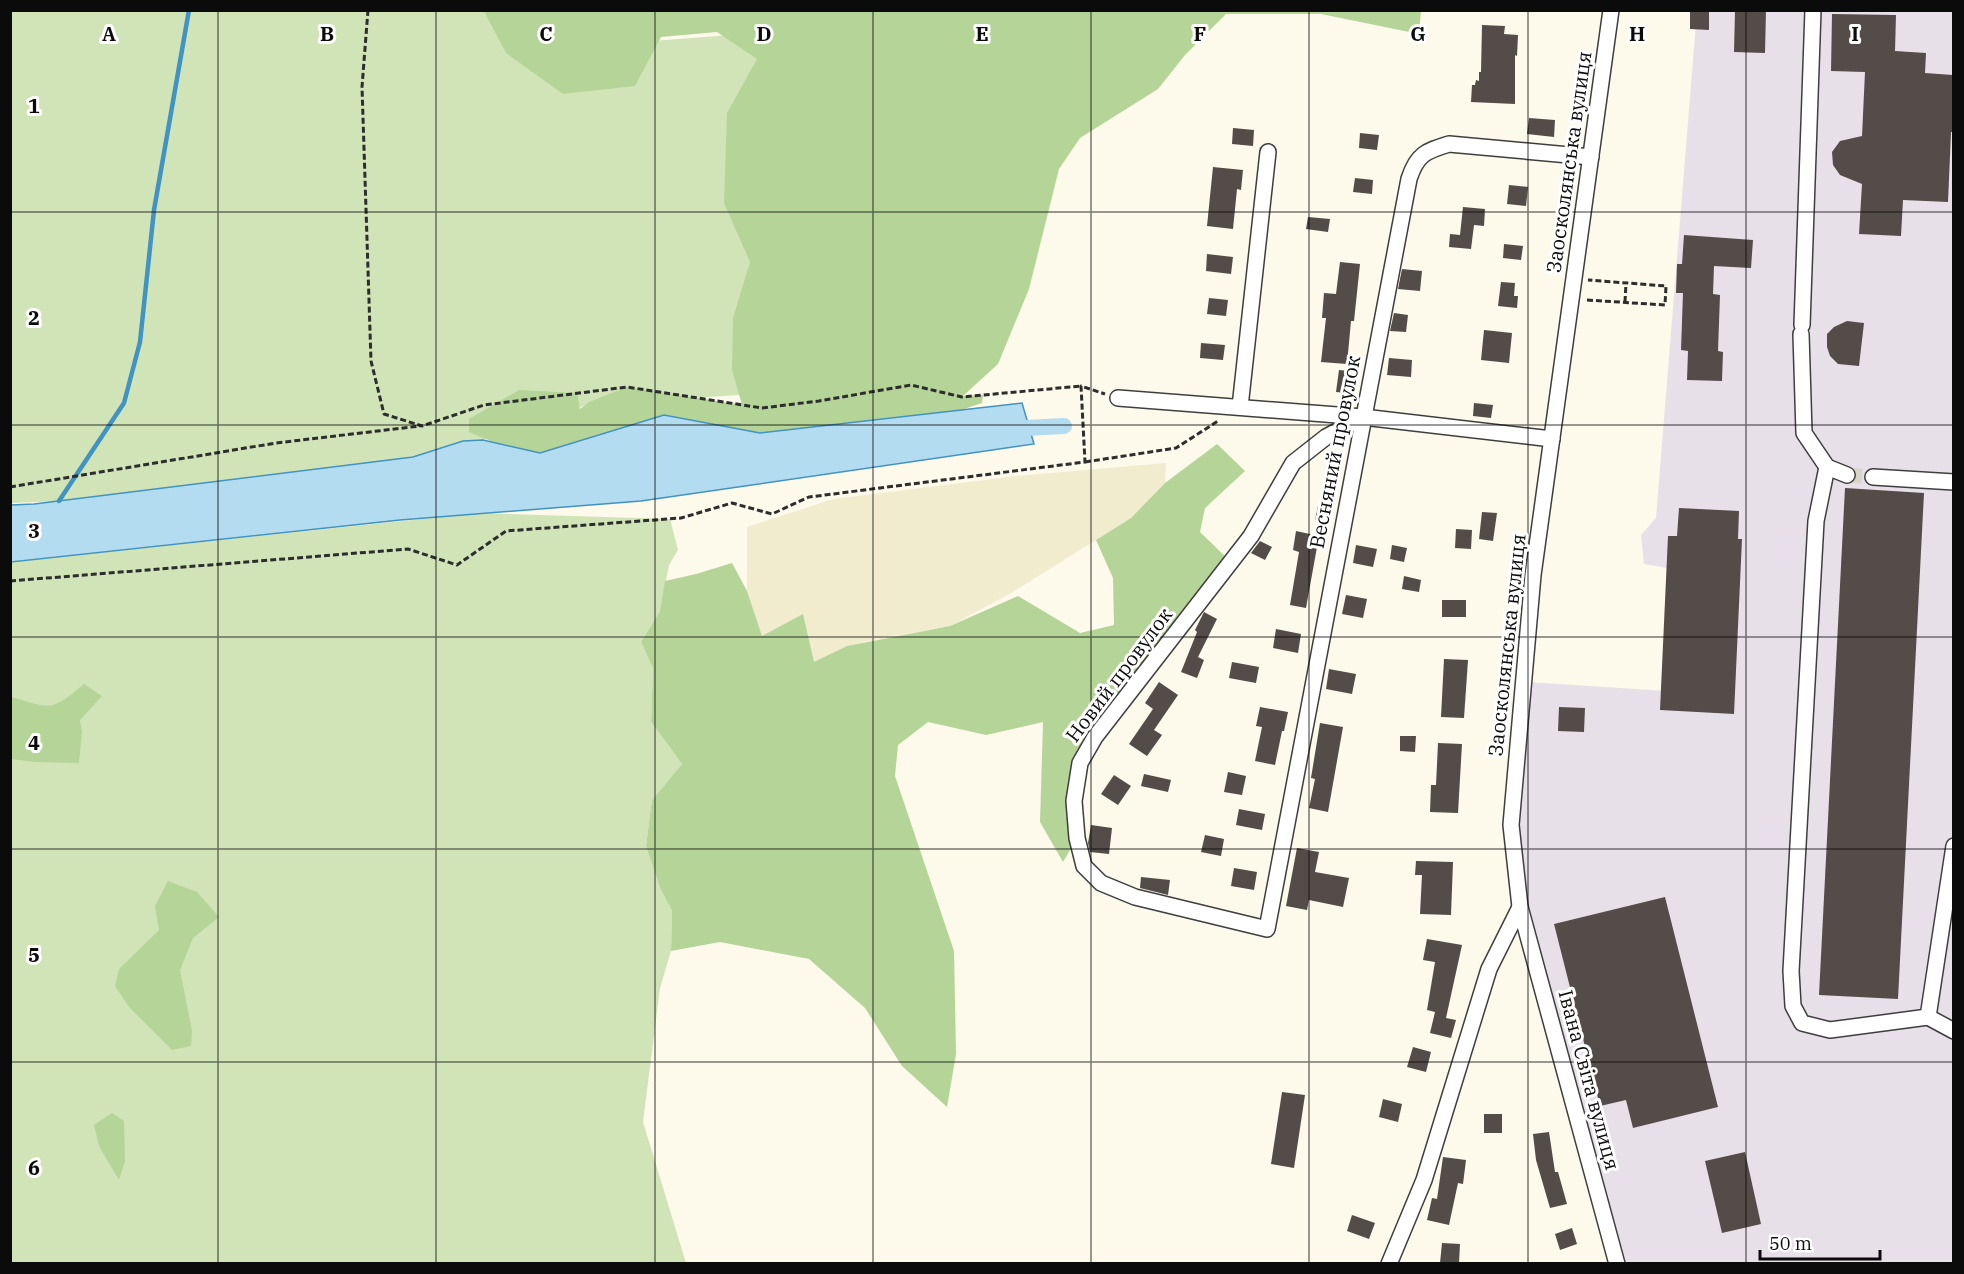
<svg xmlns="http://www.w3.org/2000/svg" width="1964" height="1274" viewBox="0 0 1964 1274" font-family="'IBM Plex Serif',serif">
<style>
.industrial{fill:#e8e0e9}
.farmland{fill:#f1eccd}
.green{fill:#d1e4b8}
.forest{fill:#b5d498}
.water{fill:#b4dcf0;stroke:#4193c1;stroke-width:1.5}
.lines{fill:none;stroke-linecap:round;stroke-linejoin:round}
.stream{stroke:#4193c1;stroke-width:4.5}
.canal{stroke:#b4dcf0;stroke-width:16}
.building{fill:#534c48}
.minor-tunnel{stroke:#d9d5c9;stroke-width:15;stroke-dasharray:15 8;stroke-linecap:butt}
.minor-casing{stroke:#3e3e3e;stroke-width:18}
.path{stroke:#2d2d2d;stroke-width:3;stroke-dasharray:6 3;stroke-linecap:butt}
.minor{stroke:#fff;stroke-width:15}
.grid{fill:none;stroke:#0b0b0b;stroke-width:1.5;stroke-opacity:0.55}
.labels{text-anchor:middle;stroke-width:6;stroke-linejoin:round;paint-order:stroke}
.street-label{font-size:20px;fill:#0b0b0b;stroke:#fff}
.grid-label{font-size:20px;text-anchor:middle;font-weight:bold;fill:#0b0b0b;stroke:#fff;stroke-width:6;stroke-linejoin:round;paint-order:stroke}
</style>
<rect width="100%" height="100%" fill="#fdf9eb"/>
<polygon class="industrial" points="1697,11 1953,11 1953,1263 1623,1263 1526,907 1518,847 1527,682 1667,691 1673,569 1644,564 1641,535 1656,518"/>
<polygon class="farmland" points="1166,463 1165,483 1131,518 1013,592 950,626 864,642 814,662 762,637 747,591 747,527 833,499 1016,476"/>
<g class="green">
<polygon points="10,11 490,11 652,41 731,35 766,56 774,251 754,394 586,405 483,440 457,443 413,457 59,501 11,503"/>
<polygon points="479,513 670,519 678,550 669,565 660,611 641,642 653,668 651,722 682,764 652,800 646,846 660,888 672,911 671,951 660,988 643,1122 686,1263 11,1264 11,558 116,551"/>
</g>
<g class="forest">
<polygon points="484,11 1421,11 1419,34 1321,14 1226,14 1185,55 1158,89 1080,138 1059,169 1029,289 998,364 963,396 983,395 982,403 958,411 760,433 664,415 540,453 493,442 469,432 469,419 519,390 577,393 580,409 589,402 627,387 742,405 732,370 733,318 750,262 724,203 727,113 757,59 717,32 661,37 635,86 563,94 506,53"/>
<polygon points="1217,444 1245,471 1205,508 1200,532 1231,562 1095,737 1076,786 1077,838 1063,862 1040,822 1043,722 986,735 928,722 898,745 895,776 954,951 956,1054 947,1107 902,1066 865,1008 809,959 720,942 671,951 672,911 660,888 646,846 652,800 682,764 651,722 653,668 641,642 660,611 665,581 696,574 732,563 747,591 762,636 803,614 814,662 847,646 950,626 1018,596 1080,633 1114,625 1113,578 1096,540 1131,518 1165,483"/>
<path d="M84 684 102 696 80 720 82 732 79 763 34 762 11 759V697C52 708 49 713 84 684Z"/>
<polygon points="168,881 197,892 219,917 193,938 180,970 192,1031 191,1046 172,1050 129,1007 115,986 119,969 159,930 155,906"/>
<polygon points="112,1113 124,1121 125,1161 119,1180 99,1146 94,1125"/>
</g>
<polygon class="water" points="1022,403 1034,444 641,501 400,520 11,562 11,505 34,504 413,457 463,441 483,440 540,453 664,415 760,433"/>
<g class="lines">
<polyline class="stream" points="59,501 124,403 140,342 154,210 189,10"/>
<polyline class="canal" points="1008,429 1064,426"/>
</g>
<g class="building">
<polygon points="1690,10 1709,10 1709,30 1690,29"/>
<polygon points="1735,10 1766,10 1765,53 1734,52"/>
<polygon points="1832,14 1896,15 1895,51 1926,53 1925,73 1953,75 1953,132 1951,132 1948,202 1903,200 1901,236 1859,234 1862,184 1840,175 1833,165 1832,152 1840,141 1862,136 1865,72 1831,71"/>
<polygon points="1482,25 1505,26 1504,34 1518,35 1517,56 1515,55 1515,104 1471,102 1472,85 1475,85 1476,80 1479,81 1479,72 1481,72"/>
<polygon points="1529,118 1555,120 1554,137 1527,134"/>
<polygon points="1233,128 1254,130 1253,146 1232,144"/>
<polygon points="1360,133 1379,135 1377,150 1359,148"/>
<polygon points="1213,167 1243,170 1241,190 1237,189 1233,229 1207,226"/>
<polygon points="1355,178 1373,180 1372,194 1353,192"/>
<polygon points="1509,185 1528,187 1526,206 1507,204"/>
<polygon points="1463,207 1485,209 1484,226 1474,225 1471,249 1449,247 1450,234 1460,235"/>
<polygon points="1308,217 1330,219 1328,232 1306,229"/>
<polygon points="1684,235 1753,240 1751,268 1714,266 1713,294 1720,295 1718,351 1723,352 1722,381 1687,380 1688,351 1681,350 1683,293 1676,293 1677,264 1682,264"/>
<polygon points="1504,244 1523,246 1521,260 1503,258"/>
<polygon points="1207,254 1233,257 1231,274 1206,271"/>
<polygon points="1340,262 1360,264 1354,321 1351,321 1347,364 1321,362 1326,318 1322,318 1324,293 1336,294"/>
<polygon points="1402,269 1422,271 1420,291 1398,289"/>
<polygon points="1501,282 1515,283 1514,296 1518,296 1517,308 1498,306"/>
<polygon points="1209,298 1228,300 1226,316 1207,314"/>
<polygon points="1394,313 1408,315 1406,332 1390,331"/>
<polygon points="1847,321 1864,323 1859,366 1838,364 1830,356 1827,347 1827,334 1834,327"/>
<polygon points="1484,330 1512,333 1509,363 1481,360"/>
<polygon points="1201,343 1225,345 1223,360 1200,358"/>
<polygon points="1389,358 1412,360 1411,377 1387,375"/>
<polygon points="1339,370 1358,372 1356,394 1336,392"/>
<polygon points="1474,403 1493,405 1491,418 1473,416"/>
<polygon points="1845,488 1924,493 1898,999 1819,995"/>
<polygon points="1318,506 1331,508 1328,522 1315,520"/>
<polygon points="1679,508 1739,511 1738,539 1742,539 1734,714 1660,710 1668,536 1677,536"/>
<polygon points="1482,512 1497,513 1493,541 1479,539"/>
<polygon points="1456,529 1472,530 1471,549 1455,548"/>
<polygon points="1296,531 1319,536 1306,608 1290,605 1299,552 1293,550"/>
<polygon points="1260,541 1272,547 1265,560 1251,553"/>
<polygon points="1356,545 1377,549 1373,567 1353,563"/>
<polygon points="1392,545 1407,548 1404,562 1390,559"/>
<polygon points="1404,576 1421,580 1419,592 1402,589"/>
<polygon points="1346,595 1367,599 1363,618 1342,614"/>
<rect x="1442" y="600" width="24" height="17"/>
<polygon points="1204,612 1217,619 1198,657 1204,660 1197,678 1181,672 1197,632 1195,630"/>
<polygon points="1276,629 1301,634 1298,653 1273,648"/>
<polygon points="1444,659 1468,660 1464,718 1441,717"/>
<polygon points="1232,662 1259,667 1256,683 1229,678"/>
<polygon points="1329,669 1356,674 1352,694 1326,689"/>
<polygon points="1159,682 1178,695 1154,730 1162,735 1147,756 1129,744 1153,709 1145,703"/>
<polygon points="1260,707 1288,712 1284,731 1282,731 1275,765 1255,761 1262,727 1256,726"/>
<polygon points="1559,707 1585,708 1584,732 1558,731"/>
<polygon points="1320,723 1343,727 1328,812 1309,808 1315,779 1311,778"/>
<polygon points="1400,736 1416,736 1415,752 1400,751"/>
<polygon points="1438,743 1462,744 1458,813 1430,812 1431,785 1436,785"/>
<polygon points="1228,772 1246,776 1242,795 1224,792"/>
<polygon points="1144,774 1171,780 1168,792 1141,786"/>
<polygon points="1114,775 1131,786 1118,805 1101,794"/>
<polygon points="1239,809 1265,814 1262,830 1236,825"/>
<polygon points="1091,825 1112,828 1109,854 1090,852 1088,843"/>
<polygon points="1205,835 1224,839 1221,856 1201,852"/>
<polygon points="1297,848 1319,852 1315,872 1349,878 1343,907 1309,900 1307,910 1286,906"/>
<polygon points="1416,861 1453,862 1451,915 1420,914 1422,875 1415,875"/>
<polygon points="1234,868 1257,872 1254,890 1231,886"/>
<polygon points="1141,877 1170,880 1168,895 1140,888"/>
<polygon points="1665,897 1718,1107 1633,1128 1626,1100 1600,1106 1554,924"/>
<polygon points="1427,939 1462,945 1446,1018 1456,1020 1451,1038 1430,1033 1435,1012 1427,1010 1435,962 1423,960"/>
<polygon points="1413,1047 1431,1052 1426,1072 1407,1067"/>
<polygon points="1282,1092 1305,1095 1294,1168 1271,1164"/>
<polygon points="1383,1099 1402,1104 1398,1122 1379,1117"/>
<rect x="1484" y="1114" width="18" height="19"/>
<polygon points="1549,1132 1555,1172 1558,1172 1567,1204 1550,1208 1536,1160 1533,1134"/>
<polygon points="1745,1152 1761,1224 1722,1233 1705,1161"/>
<polygon points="1443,1157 1466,1160 1463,1184 1458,1183 1449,1225 1427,1220 1432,1198 1437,1199"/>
<polygon points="1352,1215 1375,1223 1369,1239 1347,1231"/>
<polygon points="1572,1228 1577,1244 1560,1250 1555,1234"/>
<polygon points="1442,1243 1460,1244 1459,1263 1440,1263"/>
</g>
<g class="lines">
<polyline class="minor-tunnel" points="1847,475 1873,477"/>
<defs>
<g id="minor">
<polyline points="1611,10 1533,575 1511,825 1520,907 1617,1264"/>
<polyline points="1802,325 1813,10"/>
<polyline points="1801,334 1804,433 1827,467 1847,475"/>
<polyline points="1118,398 1363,417 1552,439"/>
<polyline points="1240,407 1268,152"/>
<path d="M1363 417 1326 437 1293 463 1251 536 1095 737 1080 763 1074 801 1077 838 1084 866 1101 883 1135 897 1267 929 1409 179C1417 154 1426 151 1449 144L1591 157"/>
<polyline points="1827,467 1816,521 1791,971 1793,1006 1802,1023 1830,1030 1928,1017 1954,1031"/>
<polyline points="1873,477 1954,482"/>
<polyline points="1928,1017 1954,846"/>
<polyline points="1389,1264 1424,1180 1489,969 1520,907"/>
</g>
</defs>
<use href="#minor" class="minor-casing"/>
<g class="path">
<polyline points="368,10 362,87 371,361 384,414 422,426 484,405 627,387 762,408 819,401 911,385 962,397 1081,386"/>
<polyline points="1587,300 1665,305 1666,286 1588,280"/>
<polyline points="1625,302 1626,283"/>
<polyline points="1085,462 1176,448 1218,421"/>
<polyline points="10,487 276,443 420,426"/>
<polyline points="10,581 408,549 457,565 506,531 681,518 732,503 772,514 809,497 1085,462 1081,386 1105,394"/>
</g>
<use href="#minor" class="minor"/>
</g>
<path class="grid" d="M218 10V1264M436 10V1264M655 10V1264M873 10V1264M1091 10V1264M1309 10V1264M1528 10V1264M1746 10V1264M10 212H1954M10 425H1954M10 637H1954M10 849H1954M10 1062H1954"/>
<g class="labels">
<g class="street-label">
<text transform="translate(1569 162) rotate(-82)" y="7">Заосколянська вулиця</text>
<text transform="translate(1335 452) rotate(-79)" y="7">Весняний провулок</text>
<text transform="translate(1507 645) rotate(-84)" y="7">Заосколянська вулиця</text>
<text transform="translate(1119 675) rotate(-53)" y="7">Новий провулок</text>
<text transform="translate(1589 1080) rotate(75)" y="7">Івана Світа вулиця</text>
</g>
</g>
<g class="grid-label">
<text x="109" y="41">A</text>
<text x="327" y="41">B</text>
<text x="546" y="41">C</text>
<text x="764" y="41">D</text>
<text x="982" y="41">E</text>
<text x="1200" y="41">F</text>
<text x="1418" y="41">G</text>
<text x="1637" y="41">H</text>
<text x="1855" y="41">I</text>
<text x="34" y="113">1</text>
<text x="34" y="325">2</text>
<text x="34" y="538">3</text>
<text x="34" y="750">4</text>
<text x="34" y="962">5</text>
<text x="34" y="1175">6</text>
</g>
<rect width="1964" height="1274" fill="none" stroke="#0b0b0b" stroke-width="24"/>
<path d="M1760 1250v9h120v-9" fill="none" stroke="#0b0b0b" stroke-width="3"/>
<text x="1769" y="1250" font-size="18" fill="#0b0b0b" stroke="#ffffff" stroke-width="4.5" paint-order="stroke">50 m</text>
</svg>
